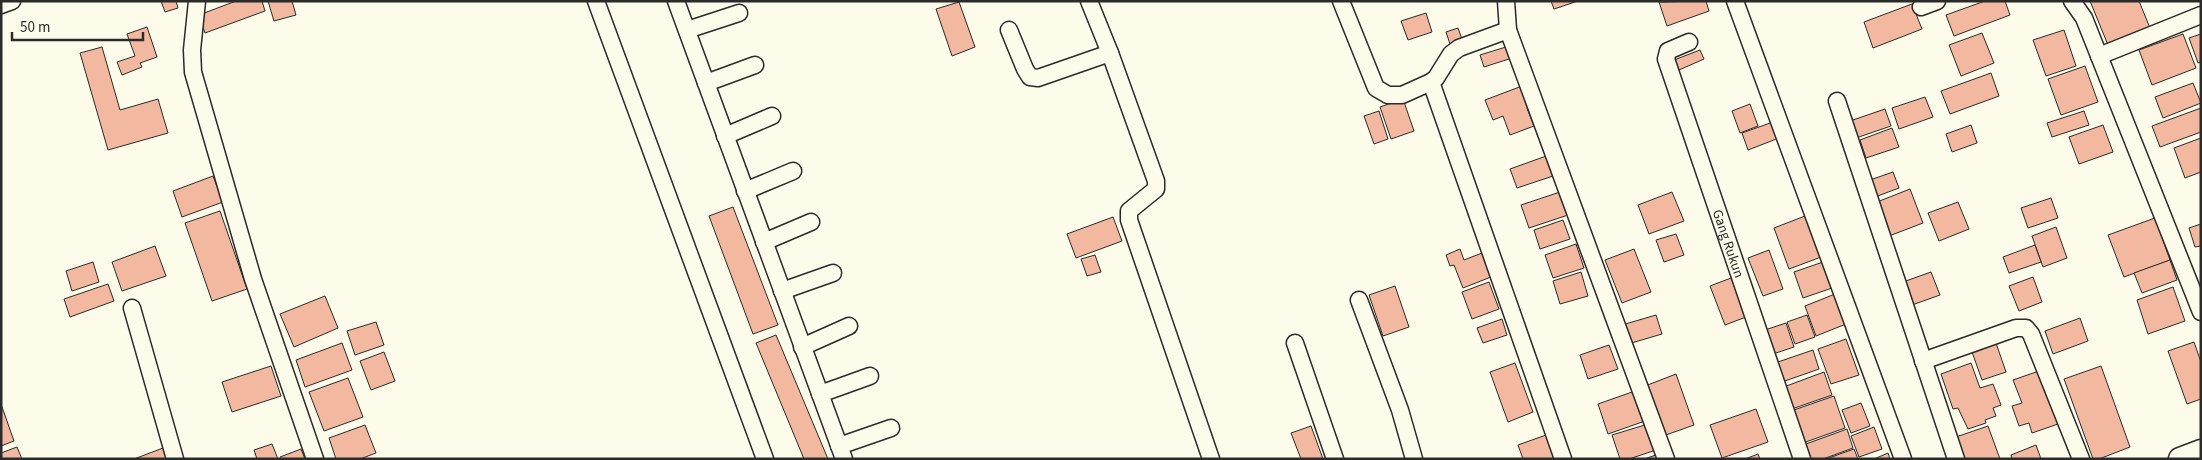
<svg xmlns="http://www.w3.org/2000/svg" width="2202" height="460" viewBox="0 0 2202 460" font-family="'Source Sans 3',sans-serif">
<style>
.building{fill:#f2b8a0;stroke:#2b2b2b}
.lines{fill:none;stroke-linecap:round;stroke-linejoin:round}
.street-casing{stroke:#2b2b2b;stroke-width:19}
.secondary-casing{stroke:#2b2b2b;stroke-width:25}
.street{stroke:#fdfbea;stroke-width:16}
.secondary{stroke:#fdfbea;stroke-width:22}
.labels{text-anchor:middle;stroke-width:4;stroke-linejoin:round;paint-order:stroke}
.street-label{font-size:14px;fill:#2b2b2b;stroke:#fdfbea}
</style>
<rect width="100%" height="100%" fill="#fdfbea"/>
<g class="building">
<polygon points="161,1 176,1 178,8 165,12"/>
<polygon points="236,1 262,1 265,11 205,33 199,15"/>
<polygon points="268,1 292,1 296,15 274,21"/>
<polygon points="1551,1 1578,1 1554,9"/>
<polygon points="1706,1 1709,11 1667,26 1659,2"/>
<polygon points="1985,1 2005,1 2010,15 1954,36 1946,15"/>
<polygon points="2090,1 2139,1 2150,28 2108,45"/>
<polygon points="959,2 975,47 952,56 936,9"/>
<polygon points="1912,4 1922,29 1873,48 1864,22"/>
<polygon points="1426,13 1432,32 1408,40 1401,21"/>
<polygon points="147,27 157,57 140,63 142,67 122,75 117,62 135,56 127,34"/>
<polygon points="1458,28 1464,45 1452,50 1446,32"/>
<polygon points="2064,30 2076,66 2046,76 2033,40"/>
<polygon points="1982,33 1994,63 1961,76 1949,45"/>
<polygon points="2183,34 2196,68 2152,85 2139,50"/>
<polygon points="2201,34 2201,62 2198,63 2189,38"/>
<polygon points="1509,46 1512,58 1484,67 1480,55"/>
<polygon points="102,47 120,110 158,99 168,133 108,150 80,53"/>
<polygon points="1700,50 1704,59 1679,70 1674,60"/>
<polygon points="2085,66 2098,102 2061,115 2048,79"/>
<polygon points="1991,73 1999,96 1950,114 1941,91"/>
<polygon points="2193,83 2201,103 2163,118 2155,97"/>
<polygon points="1522,86 1530,106 1527,108 1534,126 1510,135 1503,116 1493,120 1485,100"/>
<polygon points="1925,97 1933,117 1899,129 1892,108"/>
<polygon points="1403,99 1414,131 1391,139 1380,107"/>
<polygon points="1750,104 1758,126 1740,133 1732,111"/>
<polygon points="2201,108 2201,132 2160,147 2152,126"/>
<polygon points="1885,109 1891,126 1856,138 1850,121"/>
<polygon points="1379,111 1388,139 1374,144 1364,116"/>
<polygon points="2084,111 2089,125 2052,137 2047,123"/>
<polygon points="1773,122 1779,138 1748,150 1742,133"/>
<polygon points="1971,125 1977,143 1952,152 1946,134"/>
<polygon points="2103,125 2113,152 2079,164 2069,137"/>
<polygon points="1892,128 1899,147 1866,158 1860,140"/>
<polygon points="2201,138 2201,172 2185,178 2174,148"/>
<polygon points="1549,155 1556,175 1517,188 1510,169"/>
<polygon points="1893,172 1899,188 1875,197 1870,180"/>
<polygon points="213,176 223,202 182,217 173,191"/>
<polygon points="1910,189 1923,223 1889,236 1877,202"/>
<polygon points="1560,192 1568,215 1529,228 1521,205"/>
<polygon points="1672,192 1684,221 1649,234 1638,205"/>
<polygon points="2051,198 2058,218 2028,228 2021,208"/>
<polygon points="1958,202 1969,229 1939,241 1928,213"/>
<polygon points="733,207 778,325 753,334 709,216"/>
<polygon points="220,211 247,289 212,301 185,223"/>
<polygon points="1805,216 1821,257 1789,269 1774,228"/>
<polygon points="1113,217 1122,241 1076,258 1067,234"/>
<polygon points="2155,218 2170,260 2124,277 2108,235"/>
<polygon points="1563,220 1570,239 1540,249 1534,230"/>
<polygon points="2201,224 2201,246 2195,247 2189,228"/>
<polygon points="2056,227 2067,258 2043,267 2032,236"/>
<polygon points="1676,234 1684,255 1664,262 1656,240"/>
<polygon points="1576,244 1584,268 1553,278 1545,255"/>
<polygon points="2035,245 2041,262 2009,273 2003,257"/>
<polygon points="155,246 166,276 122,291 112,262"/>
<polygon points="1460,249 1464,260 1482,253 1491,277 1463,288 1454,265 1450,266 1446,255"/>
<polygon points="1634,249 1651,292 1622,303 1605,260"/>
<polygon points="1769,250 1783,289 1763,296 1748,258"/>
<polygon points="1095,255 1101,272 1087,276 1081,259"/>
<polygon points="2170,260 2177,280 2142,293 2134,273"/>
<polygon points="93,262 99,282 72,291 66,271"/>
<polygon points="1823,262 1832,288 1803,298 1794,272"/>
<polygon points="1581,272 1588,296 1560,304 1553,281"/>
<polygon points="1931,272 1940,295 1912,305 1903,282"/>
<polygon points="2033,277 2042,302 2019,311 2009,286"/>
<polygon points="1731,278 1746,317 1725,325 1710,286"/>
<polygon points="1489,282 1499,309 1472,319 1462,292"/>
<polygon points="108,284 114,301 70,317 64,299"/>
<polygon points="1395,286 1409,327 1383,336 1369,295"/>
<polygon points="2173,287 2185,321 2148,334 2137,300"/>
<polygon points="1835,294 1846,324 1816,336 1805,306"/>
<polygon points="325,296 338,328 294,347 280,314"/>
<polygon points="1656,315 1662,334 1628,344 1622,325"/>
<polygon points="1807,315 1815,337 1795,344 1787,322"/>
<polygon points="2080,318 2088,341 2053,354 2045,331"/>
<polygon points="1502,319 1507,335 1483,343 1477,328"/>
<polygon points="376,322 384,345 355,355 347,331"/>
<polygon points="1786,323 1794,347 1773,354 1765,330"/>
<polygon points="776,335 828,459 804,459 756,343"/>
<polygon points="1846,339 1859,375 1831,384 1818,349"/>
<polygon points="2194,342 2201,362 2201,399 2187,404 2168,351"/>
<polygon points="342,343 352,370 305,387 296,360"/>
<polygon points="1996,343 2006,372 1982,380 1972,352"/>
<polygon points="1609,345 1618,369 1588,379 1580,355"/>
<polygon points="1813,350 1819,369 1782,382 1775,363"/>
<polygon points="384,352 395,381 371,390 360,361"/>
<polygon points="1515,363 1533,412 1508,422 1490,372"/>
<polygon points="1971,363 1980,388 1993,384 2001,405 1993,408 1996,416 1985,420 1986,423 1968,429 1958,408 1953,409 1941,374"/>
<polygon points="271,366 281,396 232,412 222,382"/>
<polygon points="2101,366 2130,447 2099,459 2093,459 2064,379"/>
<polygon points="2039,371 2058,424 2032,433 2029,423 2019,426 2012,406 2022,403 2013,380"/>
<polygon points="1824,372 1832,395 1789,410 1781,388"/>
<polygon points="1676,374 1694,425 1663,436 1645,386"/>
<polygon points="348,378 363,417 324,431 309,392"/>
<polygon points="1635,391 1645,421 1608,434 1598,404"/>
<polygon points="1834,396 1845,428 1803,443 1791,411"/>
<polygon points="1861,403 1870,426 1851,433 1842,410"/>
<polygon points="1,404 14,441 1,446"/>
<polygon points="1756,409 1768,442 1722,458 1710,425"/>
<polygon points="1648,424 1656,450 1629,459 1620,459 1612,435"/>
<polygon points="365,425 376,453 360,459 336,459 329,438"/>
<polygon points="1311,426 1323,459 1301,459 1291,433"/>
<polygon points="1988,426 2000,459 1964,459 1956,437"/>
<polygon points="1874,427 1882,449 1859,457 1851,436"/>
<polygon points="1847,429 1853,448 1823,459 1811,459 1806,444"/>
<polygon points="1546,435 1555,459 1523,459 1518,445"/>
<polygon points="272,444 278,459 257,459 254,450"/>
<polygon points="2036,445 2041,459 2012,459 2011,455"/>
<polygon points="17,447 22,459 1,459 1,453"/>
<polygon points="163,448 167,459 134,459"/>
<polygon points="301,449 305,459 281,459 280,457"/>
<polygon points="1854,449 1858,459 1826,459"/>
<polygon points="1888,453 1890,459 1874,459"/>
<polygon points="1659,454 1661,459 1644,459"/>
<polygon points="1758,454 1760,459 1745,459"/>
</g>
<g class="lines">
<defs>
<g id="street">
<polyline points="197,1 192,50 193,72 253,279 315,459"/>
<polyline points="596,1 765,459"/>
<polyline points="676,1 844,459"/>
<polyline points="1089,1 1110,53 1156,181 1156,189 1129,211 1129,220 1211,459"/>
<polyline points="1341,1 1376,88 1388,95 1402,95 1431,82 1436,78 1451,54 1459,48 1508,30"/>
<polyline points="1506,1 1508,30 1666,459"/>
<polyline points="1735,1 1903,459"/>
<polyline points="2072,1 2084,18 2201,312"/>
<polyline points="1,5 12,1"/>
<polyline points="1921,7 1937,1"/>
<polyline points="687,30 739,13"/>
<polyline points="1009,30 1025,69 1030,77 1038,78 1110,53"/>
<path id="s1" d="M1689 42 1668 51 1666 59 1802 459"/>
<polyline points="2099,56 2201,15"/>
<polyline points="1431,82 1563,459"/>
<polyline points="706,83 755,65"/>
<polyline points="1837,101 1956,459"/>
<polyline points="725,136 772,116"/>
<polyline points="745,191 793,171"/>
<polyline points="764,242 811,222"/>
<polyline points="782,291 833,273"/>
<polyline points="1359,300 1400,410 1414,459"/>
<polyline points="132,308 175,459"/>
<polyline points="1295,343 1335,459"/>
<polyline points="802,347 849,326"/>
<polyline points="1923,361 2016,328 2026,328 2031,334 2081,459"/>
<polyline points="820,394 870,376"/>
<polyline points="839,446 891,428"/>
</g>
<polyline id="secondary" points="2180,459 2201,451"/>
</defs>
<use href="#street" class="street-casing"/>
<use href="#secondary" class="secondary-casing"/>
<use href="#street" class="street"/>
<use href="#secondary" class="secondary"/>
</g>
<g class="labels">
<g class="street-label">
<text dy="5" stroke="none"><textPath href="#s1" startOffset="226">Gang Rukun</textPath></text>
</g>
</g>
<rect width="2202" height="460" fill="none" stroke="#2b2b2b" stroke-width="5"/>
<path d="M12 32v8h131v-8" fill="none" stroke="#2b2b2b" stroke-width="2.5"/>
<text x="20" y="32" font-size="15" fill="#2b2b2b" stroke="#fdfbea" stroke-width="4" paint-order="stroke">50 m</text>
</svg>
